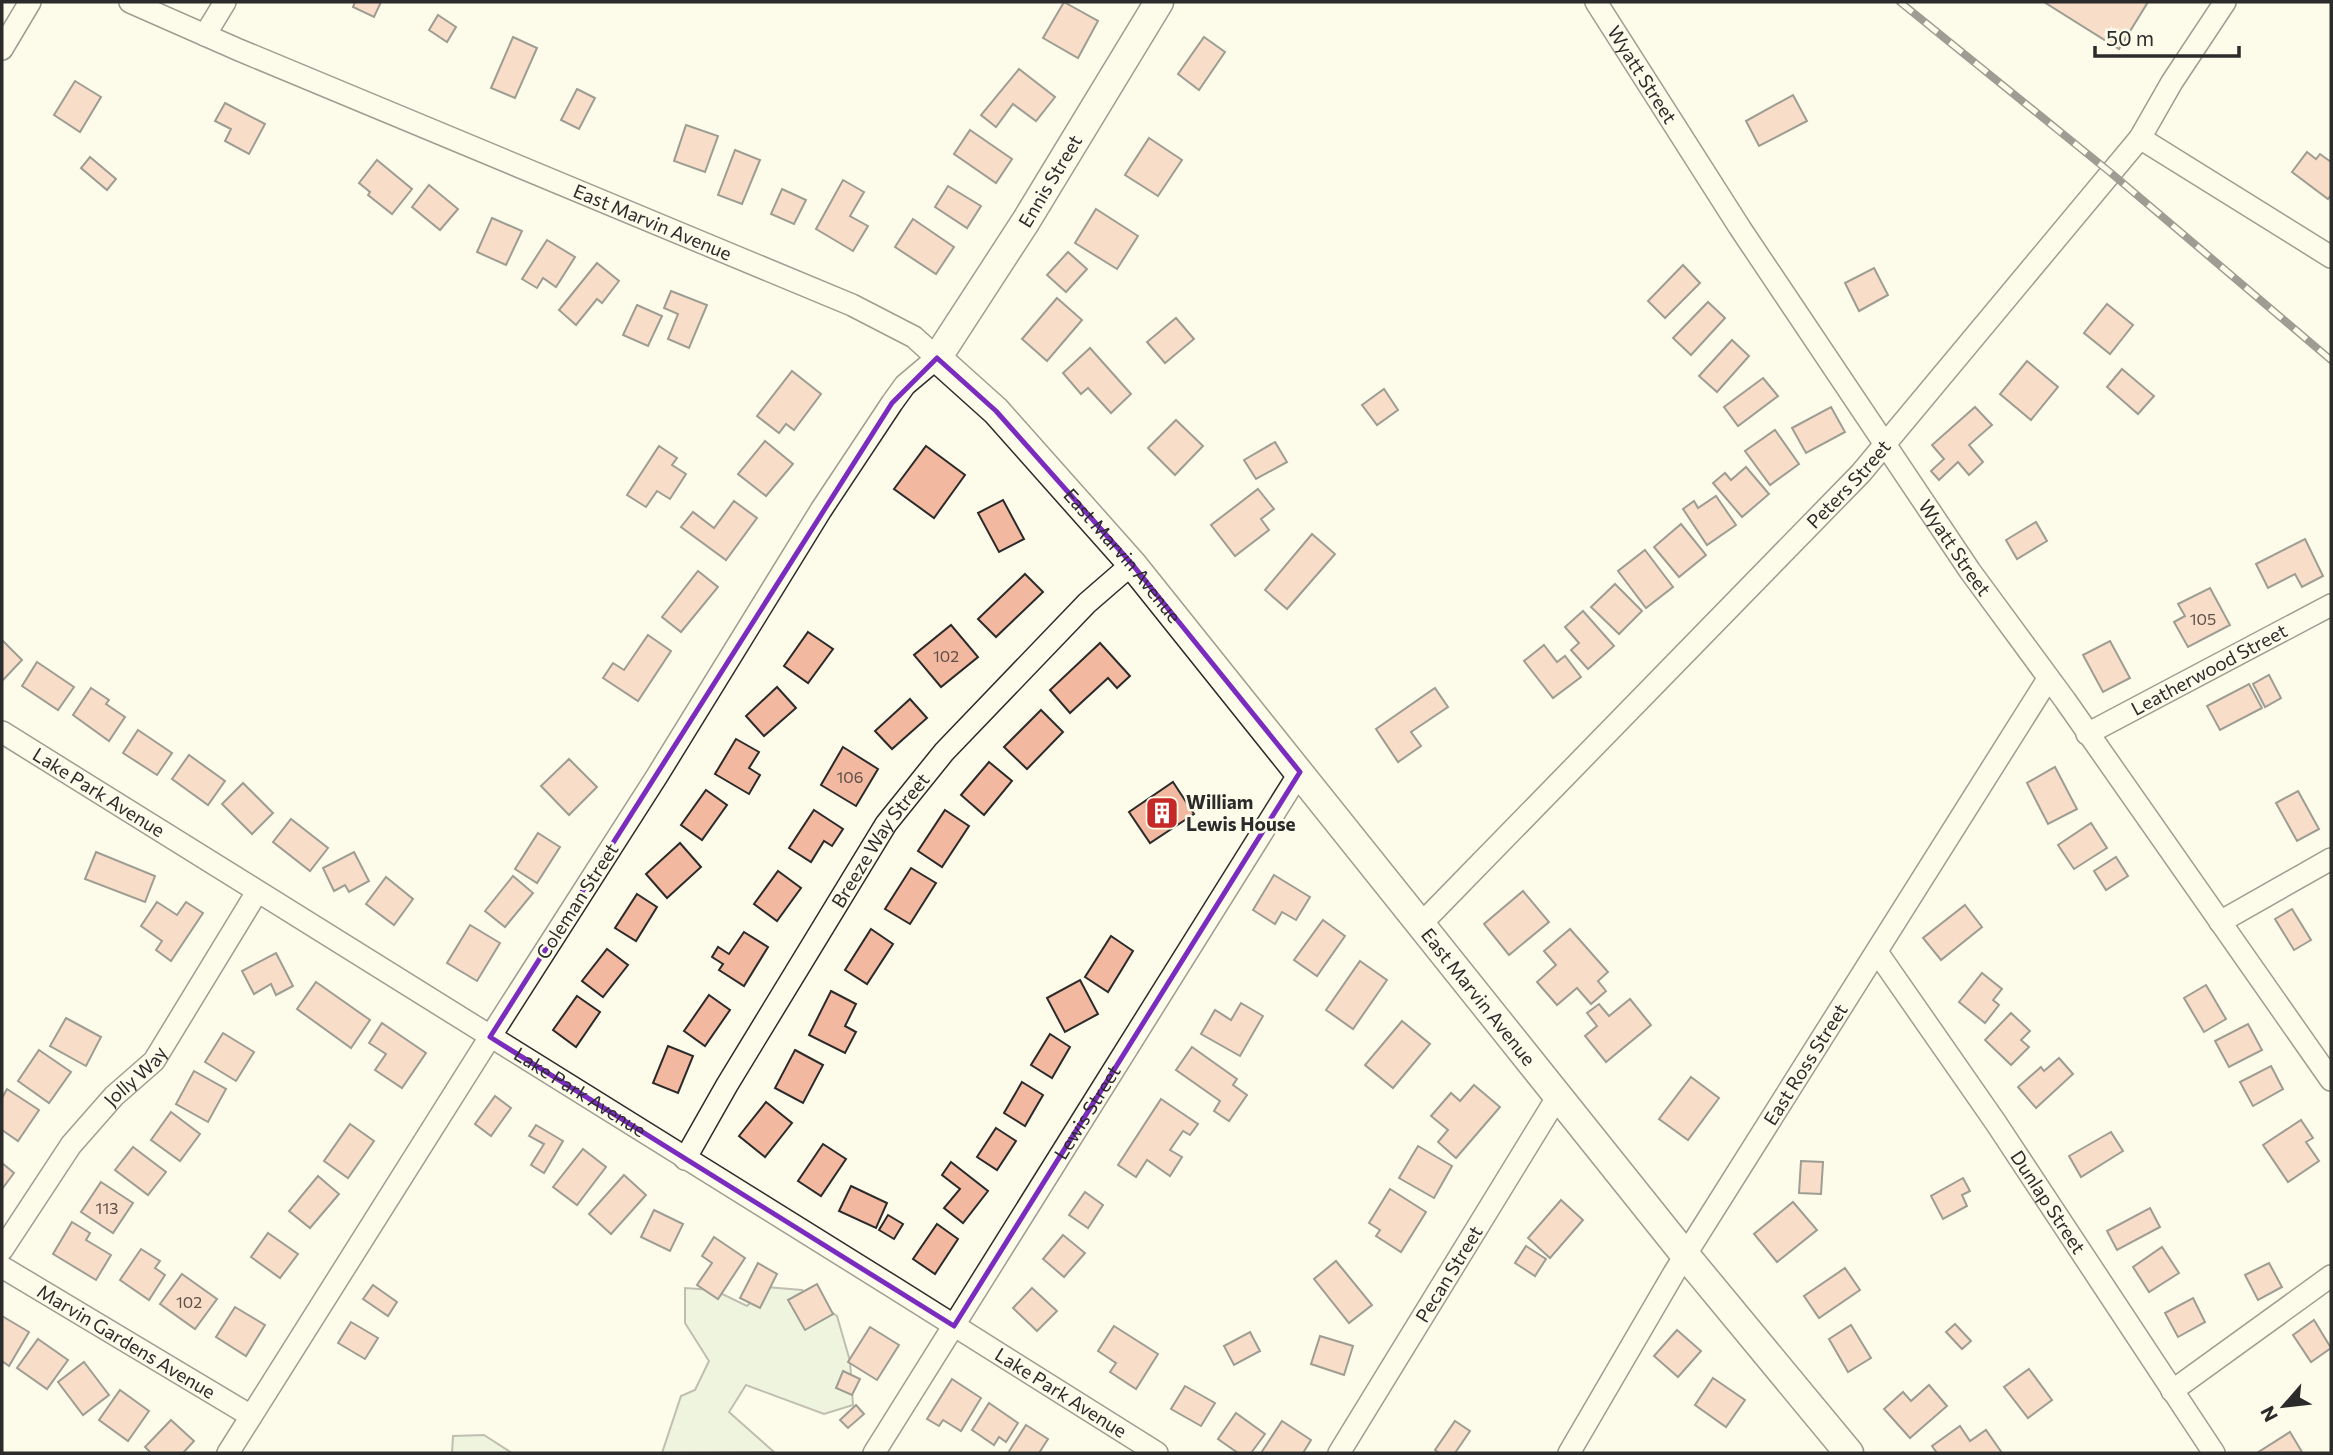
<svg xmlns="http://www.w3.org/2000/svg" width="2333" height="1455" viewBox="0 0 2333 1455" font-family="Commissioner,sans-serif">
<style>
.green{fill:#deebd1;stroke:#74746e;stroke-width:2}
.building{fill:#f2b8a0;stroke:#2b2b2b;stroke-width:2}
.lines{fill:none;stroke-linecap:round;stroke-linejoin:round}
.minor-casing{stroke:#2b2b2b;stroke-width:24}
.major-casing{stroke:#2b2b2b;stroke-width:31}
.minor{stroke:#fdfbea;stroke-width:21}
.major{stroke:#fdfbea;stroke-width:28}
.rail-casing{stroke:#2b2b2b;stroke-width:8}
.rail{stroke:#fdfbea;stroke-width:5;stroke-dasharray:16;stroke-linecap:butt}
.marked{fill:none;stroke:#7b2cbf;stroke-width:5;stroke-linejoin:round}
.labels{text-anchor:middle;stroke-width:5;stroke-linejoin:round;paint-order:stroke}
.number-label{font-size:16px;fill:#5d4e48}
.street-label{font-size:19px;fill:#2b2b2b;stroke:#fdfbea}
.poi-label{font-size:19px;font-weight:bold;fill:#2b2b2b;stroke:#fdfbea;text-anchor:start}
</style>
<rect width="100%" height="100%" fill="#fdfbea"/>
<g class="green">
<polygon points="766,1287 802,1290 837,1316 850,1361 853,1405 824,1414 746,1385 729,1412 774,1452 662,1453 681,1396 695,1390 709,1361 685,1323 685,1288 714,1290 747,1306"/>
<polygon points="484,1435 512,1453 452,1453 453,1436"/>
</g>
<g class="building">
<polygon points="355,2 381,2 374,17 353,7"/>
<polygon points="1064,2 1098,21 1078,58 1043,38"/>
<polygon points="2044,2 2148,2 2119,49"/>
<polygon points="438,15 456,27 447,42 429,30"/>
<polygon points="513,37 537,48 515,98 491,88"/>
<polygon points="1204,37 1225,52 1199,90 1178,74"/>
<polygon points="1019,69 1055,97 1036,121 1013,104 996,127 981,115"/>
<polygon points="75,81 101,97 80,132 54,115"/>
<polygon points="577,89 595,98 579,129 561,120"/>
<polygon points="1793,95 1807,121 1759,146 1746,121"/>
<polygon points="225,103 265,124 249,154 225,141 231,129 215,121"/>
<polygon points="686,125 718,136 705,172 674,161"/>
<polygon points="970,130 1012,159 996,183 954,154"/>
<polygon points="1149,138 1182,160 1158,196 1125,175"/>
<polygon points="735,150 760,160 742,204 718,195"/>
<polygon points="2307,152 2316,159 2320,154 2331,162 2331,195 2328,199 2292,172"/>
<polygon points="90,157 116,179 107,190 81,168"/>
<polygon points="377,160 412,189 392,214 368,195 370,192 359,183"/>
<polygon points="843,180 864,192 850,216 868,226 853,251 816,229"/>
<polygon points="429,185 458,209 440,230 412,207"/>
<polygon points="948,186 981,206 967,228 935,207"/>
<polygon points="782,189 806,200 794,224 771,214"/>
<polygon points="1096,209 1138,236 1117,269 1075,243"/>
<polygon points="492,218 522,231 506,265 477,252"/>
<polygon points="913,219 954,247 936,274 895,247"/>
<polygon points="547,240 575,257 556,287 543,278 537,288 522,279"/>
<polygon points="1068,252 1087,269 1066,292 1047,275"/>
<polygon points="597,263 619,281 602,303 597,299 576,325 559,310"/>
<polygon points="1683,265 1700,283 1665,318 1648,301"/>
<polygon points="1874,268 1888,295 1859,311 1845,283"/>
<polygon points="671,291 707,305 689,348 668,339 678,314 664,308"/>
<polygon points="1057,298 1082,320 1047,361 1022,339"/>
<polygon points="1708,302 1725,318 1691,355 1673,338"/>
<polygon points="2107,304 2133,325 2110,354 2084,333"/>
<polygon points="637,305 662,316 648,346 623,335"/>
<polygon points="1176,318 1194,339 1165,363 1147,342"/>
<polygon points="1732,340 1749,356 1717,392 1699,376"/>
<polygon points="1090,348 1131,394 1111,413 1088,388 1081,394 1063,373"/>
<polygon points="2027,361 2058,387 2031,420 2000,394"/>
<polygon points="2122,369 2154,396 2138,414 2107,387"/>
<polygon points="792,371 821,394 794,430 786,424 779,433 757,416"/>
<polygon points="1763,378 1778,396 1738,426 1724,407"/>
<polygon points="1384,389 1398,410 1377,425 1362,405"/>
<polygon points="1831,407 1845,432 1806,453 1792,428"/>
<polygon points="1975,407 1992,425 1969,445 1983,462 1969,475 1958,462 1939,480 1931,471 1944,459 1932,445"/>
<polygon points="1176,420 1203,446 1175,475 1148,448"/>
<polygon points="1775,430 1799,464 1770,485 1745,451"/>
<polygon points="765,441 793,464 766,496 738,474"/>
<polygon points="1275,442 1287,462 1256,479 1244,460"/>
<polygon points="659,446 677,458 672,465 686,474 670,499 657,491 646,507 627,495"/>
<polygon points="926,446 965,475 934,518 894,489"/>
<polygon points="1746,467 1769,494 1742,517 1713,483 1725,473 1731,480"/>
<polygon points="1258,489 1274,509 1261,519 1269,530 1235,556 1211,525"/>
<polygon points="1716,496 1736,525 1707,545 1683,509 1694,501 1698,508"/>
<polygon points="1003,500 1024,539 999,552 978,513"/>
<polygon points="734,501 757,518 726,560 681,527 693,512 714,528"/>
<polygon points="2036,522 2047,541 2017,559 2006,540"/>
<polygon points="1681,524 1706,555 1679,577 1654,547"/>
<polygon points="1312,534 1335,554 1287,609 1265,590"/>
<polygon points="2305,539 2323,576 2302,587 2295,574 2268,588 2256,564"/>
<polygon points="1645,550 1673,587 1646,608 1618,571"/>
<polygon points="698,571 718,587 681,632 662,617"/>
<polygon points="1025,574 1043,592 996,637 978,619"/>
<polygon points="1615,584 1642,611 1619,634 1591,607"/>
<polygon points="2210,588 2230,625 2188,647 2174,622 2185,616 2178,604"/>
<polygon points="1583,611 1614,646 1588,669 1571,650 1579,643 1565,627"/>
<polygon points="951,625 978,657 941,687 914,655"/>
<polygon points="808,632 833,649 808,683 784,666"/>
<polygon points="648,635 671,651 638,701 603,678 613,663 624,670"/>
<polygon points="2,640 22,660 3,680 2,678"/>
<polygon points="2110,641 2130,678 2103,692 2083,655"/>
<polygon points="1100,643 1130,676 1117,688 1108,678 1070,713 1050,690"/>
<polygon points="1544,645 1557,662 1565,656 1581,677 1553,698 1524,661"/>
<polygon points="37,662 74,687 58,710 22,686"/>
<polygon points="2269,675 2281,698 2265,707 2253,684"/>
<polygon points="2249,684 2262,708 2220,730 2207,706"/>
<polygon points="777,687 796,708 764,736 746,716"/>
<polygon points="91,688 109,700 106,704 125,717 109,741 73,715"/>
<polygon points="1435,688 1448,707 1411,732 1421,746 1398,762 1376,729"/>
<polygon points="910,699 927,718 892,749 875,731"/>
<polygon points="1041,710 1063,732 1027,769 1004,747"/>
<polygon points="138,730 172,753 157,775 123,753"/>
<polygon points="736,739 759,752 749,768 760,775 749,794 715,774"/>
<polygon points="843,747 878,769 856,806 821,785"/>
<polygon points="189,755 225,781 208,805 172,779"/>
<polygon points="569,759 597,787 569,815 541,786"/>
<polygon points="989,762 1012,781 984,815 961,795"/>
<polygon points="2055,767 2077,809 2048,824 2027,783"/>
<polygon points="1173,782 1194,814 1150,843 1129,812"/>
<polygon points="243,783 273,813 252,834 222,804"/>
<polygon points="706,790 727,805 702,840 681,825"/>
<polygon points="2298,791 2319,829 2297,841 2276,803"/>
<polygon points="814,810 843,829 832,846 824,841 811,862 789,848"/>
<polygon points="945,810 969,826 942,867 918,851"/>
<polygon points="291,819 328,848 310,871 273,842"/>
<polygon points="2091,823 2107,848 2074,869 2058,845"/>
<polygon points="538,833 560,847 537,883 515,869"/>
<polygon points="680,843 701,867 667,898 646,874"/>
<polygon points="96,852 155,876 145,902 85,879"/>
<polygon points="354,852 369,881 349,892 345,885 334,891 323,868"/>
<polygon points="2116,857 2128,876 2106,890 2094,871"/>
<polygon points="911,868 936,883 910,924 885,909"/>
<polygon points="778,871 801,888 777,921 754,904"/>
<polygon points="1274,875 1310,897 1296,920 1282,912 1275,924 1253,910"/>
<polygon points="513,876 533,893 505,927 485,911"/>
<polygon points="386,877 413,899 394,925 366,904"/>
<polygon points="1523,891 1549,922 1509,955 1484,924"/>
<polygon points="637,894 657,907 636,941 615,928"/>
<polygon points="157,902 177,915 186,902 203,913 171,961 156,950 162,941 141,926"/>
<polygon points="1965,905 1982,927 1941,960 1923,938"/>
<polygon points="2292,909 2311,940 2294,950 2275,919"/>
<polygon points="1323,920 1345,936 1317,976 1294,960"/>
<polygon points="470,925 500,943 477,981 447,963"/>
<polygon points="871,929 893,944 867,984 845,970"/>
<polygon points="1570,929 1608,972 1598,981 1606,991 1591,1004 1577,988 1557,1005 1537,982 1556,965 1544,951"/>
<polygon points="744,932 768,947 744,986 719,970 723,964 712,957 718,947 729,954"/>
<polygon points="1111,936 1133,951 1108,992 1085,977"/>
<polygon points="607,949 628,965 603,997 582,981"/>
<polygon points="276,953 293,986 276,995 271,984 254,994 242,971"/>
<polygon points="1360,961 1387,980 1353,1029 1326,1010"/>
<polygon points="1982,973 2002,989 1993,1000 1999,1005 1985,1023 1959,1002"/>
<polygon points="1080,980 1098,1014 1065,1032 1047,998"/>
<polygon points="316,982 370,1020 351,1048 297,1009"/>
<polygon points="2206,985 2226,1019 2204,1032 2184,998"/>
<polygon points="831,991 856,1004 845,1026 856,1032 845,1053 809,1035"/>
<polygon points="709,995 730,1010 705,1046 684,1031"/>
<polygon points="577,996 600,1012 576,1047 553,1030"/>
<polygon points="1630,999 1651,1025 1606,1062 1585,1036 1597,1026 1587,1013 1599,1004 1609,1016"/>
<polygon points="1241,1003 1263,1016 1240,1056 1201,1034 1215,1010 1231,1020"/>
<polygon points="2011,1013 2030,1031 2021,1040 2029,1047 2011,1065 1985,1040"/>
<polygon points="66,1018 101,1037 86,1066 50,1046"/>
<polygon points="1402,1021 1430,1044 1393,1088 1365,1065"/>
<polygon points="382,1023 426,1053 402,1088 375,1070 386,1054 369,1043"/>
<polygon points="2248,1024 2262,1050 2229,1067 2215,1041"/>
<polygon points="223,1033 254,1052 236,1081 205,1062"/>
<polygon points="1050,1034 1070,1047 1052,1078 1031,1065"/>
<polygon points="668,1046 693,1056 678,1093 653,1083"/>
<polygon points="1192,1047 1237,1079 1233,1085 1247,1095 1229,1121 1214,1111 1220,1101 1176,1070"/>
<polygon points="39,1050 71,1072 49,1103 18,1081"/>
<polygon points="795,1050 823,1065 803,1103 775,1088"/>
<polygon points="2059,1058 2073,1074 2036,1108 2018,1087 2041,1067 2044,1071"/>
<polygon points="2271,1066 2283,1089 2253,1106 2240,1082"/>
<polygon points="194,1071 226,1089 208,1122 176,1104"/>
<polygon points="1691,1077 1719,1098 1688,1140 1659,1119"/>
<polygon points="1022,1082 1043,1095 1025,1126 1004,1113"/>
<polygon points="1474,1085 1500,1107 1456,1158 1438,1142 1448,1130 1431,1116 1451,1093 1460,1101"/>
<polygon points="7,1089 39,1110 18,1141 2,1130 2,1098"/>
<polygon points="495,1096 511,1108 491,1136 475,1124"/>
<polygon points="1161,1099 1198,1124 1190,1135 1183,1131 1170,1150 1182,1157 1170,1176 1147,1160 1136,1177 1118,1165"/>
<polygon points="766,1102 792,1123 765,1157 739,1136"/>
<polygon points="171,1112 200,1134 180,1161 151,1140"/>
<polygon points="2301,1120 2313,1138 2306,1142 2319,1161 2288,1182 2263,1145"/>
<polygon points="350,1124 374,1141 348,1178 324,1161"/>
<polygon points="536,1125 563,1141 544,1173 531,1165 544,1144 529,1136"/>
<polygon points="996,1128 1016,1141 997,1170 977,1157"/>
<polygon points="2111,1132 2123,1151 2081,1177 2069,1156"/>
<polygon points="823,1144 846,1159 821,1196 798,1181"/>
<polygon points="1418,1146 1452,1166 1434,1198 1399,1178"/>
<polygon points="133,1147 166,1172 148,1195 115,1170"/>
<polygon points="583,1149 606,1167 577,1205 553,1187"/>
<polygon points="1801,1161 1823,1162 1821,1194 1799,1193"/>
<polygon points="951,1162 988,1191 963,1223 944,1208 960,1189 942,1175"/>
<polygon points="2,1163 14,1173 2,1189"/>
<polygon points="624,1175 646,1195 611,1234 589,1214"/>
<polygon points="318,1176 339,1194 310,1228 289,1211"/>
<polygon points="1963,1178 1970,1191 1962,1195 1967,1206 1943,1219 1931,1196"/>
<polygon points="101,1182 133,1203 113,1233 81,1212"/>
<polygon points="851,1186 887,1203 876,1228 839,1211"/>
<polygon points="1390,1189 1426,1212 1401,1252 1376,1236 1380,1230 1369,1223"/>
<polygon points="1085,1192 1103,1205 1088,1228 1069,1215"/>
<polygon points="1561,1200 1583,1220 1550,1258 1528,1238"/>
<polygon points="1793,1202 1817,1230 1777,1262 1754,1234"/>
<polygon points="2150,1208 2160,1227 2117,1250 2107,1231"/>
<polygon points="654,1210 683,1224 670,1251 641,1237"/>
<polygon points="888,1215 903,1224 894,1239 879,1230"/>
<polygon points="72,1222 90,1233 86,1240 111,1255 96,1280 53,1254"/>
<polygon points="937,1224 958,1239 935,1274 913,1259"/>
<polygon points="268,1233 298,1254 280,1278 251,1257"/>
<polygon points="1063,1235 1085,1253 1064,1277 1043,1259"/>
<polygon points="714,1237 745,1258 718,1299 697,1285 712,1263 702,1256"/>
<polygon points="1526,1246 1546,1259 1535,1276 1515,1263"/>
<polygon points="2162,1247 2179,1273 2149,1292 2133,1267"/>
<polygon points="141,1249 160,1261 155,1268 165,1275 149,1300 120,1280"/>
<polygon points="1336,1261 1372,1305 1349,1323 1314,1279"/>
<polygon points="758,1263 777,1274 760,1308 740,1298"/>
<polygon points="2269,1263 2282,1287 2258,1300 2245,1275"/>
<polygon points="1845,1268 1860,1290 1819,1318 1804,1296"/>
<polygon points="182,1274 217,1299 195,1329 160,1304"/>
<polygon points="817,1284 833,1314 805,1330 788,1300"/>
<polygon points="373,1285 397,1302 388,1316 363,1299"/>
<polygon points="1032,1288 1057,1311 1037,1331 1013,1308"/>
<polygon points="2193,1298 2205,1322 2178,1337 2165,1313"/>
<polygon points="235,1307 265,1325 246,1356 216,1337"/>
<polygon points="2,1316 29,1332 9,1366 2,1361"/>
<polygon points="2314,1320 2331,1348 2311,1362 2293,1335"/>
<polygon points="351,1322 378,1338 365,1359 338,1343"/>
<polygon points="1955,1324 1971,1341 1962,1349 1946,1332"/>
<polygon points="1851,1325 1871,1358 1848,1372 1829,1339"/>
<polygon points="1114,1326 1158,1354 1136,1389 1110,1372 1116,1363 1098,1351"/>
<polygon points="870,1327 899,1345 877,1380 848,1362"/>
<polygon points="1677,1330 1701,1351 1678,1377 1654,1356"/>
<polygon points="1250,1332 1260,1351 1234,1365 1224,1346"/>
<polygon points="1320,1336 1353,1346 1344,1375 1311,1364"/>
<polygon points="38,1339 68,1360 47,1389 17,1368"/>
<polygon points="84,1362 109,1395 83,1415 58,1382"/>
<polygon points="2029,1369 2052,1400 2028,1418 2004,1387"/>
<polygon points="843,1371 860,1379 852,1395 836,1388"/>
<polygon points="1713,1378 1745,1400 1726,1427 1695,1405"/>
<polygon points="952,1379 981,1398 961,1431 943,1420 939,1426 927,1419"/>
<polygon points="1929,1385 1947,1406 1910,1438 1884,1409 1903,1392 1911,1401"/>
<polygon points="1185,1386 1215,1403 1201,1426 1171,1409"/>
<polygon points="120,1390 149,1411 128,1441 99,1420"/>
<polygon points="989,1403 1018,1423 1006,1442 999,1437 994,1445 972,1430"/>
<polygon points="856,1405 864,1414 848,1428 840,1420"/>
<polygon points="1236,1413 1265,1434 1251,1453 1238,1453 1218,1439"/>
<polygon points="171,1420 194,1441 183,1453 151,1453 145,1447"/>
<polygon points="1282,1421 1311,1440 1303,1453 1261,1453"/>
<polygon points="1455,1421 1470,1431 1455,1453 1439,1453 1435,1450"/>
<polygon points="1026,1425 1048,1439 1039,1453 1008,1453"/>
<polygon points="1960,1426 1970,1441 1986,1430 2002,1453 1937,1453 1932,1446"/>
<polygon points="2290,1432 2302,1452 2257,1453"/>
</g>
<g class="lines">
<defs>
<g id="minor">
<path id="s1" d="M130 2 239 50 852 305 914 337 937 358 905 385 892 403 821 510 657 776 490 1037 228 1453"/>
<path id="s2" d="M1596 2 1740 228 1970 571 2065 700 2331 1080"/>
<polyline points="205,35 225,2"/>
<polyline points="2,49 30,2"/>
<polyline points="2140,138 2331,257"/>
<path id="s3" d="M2 732 893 1287 1157 1453"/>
<path id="s4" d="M2087 734 2331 605"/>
<polyline points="2220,922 2331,859"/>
<path id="s5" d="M1422 923 1861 473 2140 138 2172 82 2225 2"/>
<path id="s6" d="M1877 952 1996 1123 2214 1453"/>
<path id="s7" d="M685 1159 727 1085 886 824 944 752 1087 603 1132 564"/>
<path id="s8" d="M2 1250 71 1145 114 1096 154 1061 257 892"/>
<path id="s9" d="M2 1267 251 1416"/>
<polyline points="2172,1391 2331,1276"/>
<path id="s10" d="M874 1453 1300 772"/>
<path id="s11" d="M1339 1453 1558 1096"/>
<path id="s12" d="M1569 1453 1674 1273 2048 679"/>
</g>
<g id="major">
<path id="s13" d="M1159 2 1026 221 937 358 996 411 1132 564 1686 1256 1849 1453"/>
</g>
</defs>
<use href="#minor" class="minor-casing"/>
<use href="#major" class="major-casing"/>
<use href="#minor" class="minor"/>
<use href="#major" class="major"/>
<defs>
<polyline id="rail" points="1900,2 2111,173 2331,360"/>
</defs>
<use href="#rail" class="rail-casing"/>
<use href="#rail" class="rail"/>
</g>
<path d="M0 0H2333V1455H0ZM937 358 996 411 1132 564 1300 772 954 1326 490 1037 892 403Z" fill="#fdfbea" fill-opacity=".55" fill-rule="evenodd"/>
<path class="marked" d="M937 358 996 411 1132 564 1300 772 954 1326 490 1037 892 403Z"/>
<defs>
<symbol id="building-square" viewBox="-11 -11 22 22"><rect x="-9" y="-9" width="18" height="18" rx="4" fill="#c62828" stroke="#fdfbea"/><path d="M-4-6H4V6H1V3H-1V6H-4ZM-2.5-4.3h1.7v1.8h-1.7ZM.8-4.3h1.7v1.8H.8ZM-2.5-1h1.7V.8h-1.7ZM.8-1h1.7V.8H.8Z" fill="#fff"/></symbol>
</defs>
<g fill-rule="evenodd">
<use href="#building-square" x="1143" y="794" width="38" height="38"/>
</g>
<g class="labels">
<g class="number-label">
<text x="2203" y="625">105</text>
<text x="946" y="662">102</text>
<text x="850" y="783">106</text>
<text x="107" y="1214">113</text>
<text x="189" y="1308">102</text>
</g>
<g class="street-label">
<text dy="7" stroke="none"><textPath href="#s2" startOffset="86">Wyatt Street</textPath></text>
<text transform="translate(1050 181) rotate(-59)" y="7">Ennis Street</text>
<text dy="7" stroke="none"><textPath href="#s1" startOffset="567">East Marvin Avenue</textPath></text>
<text dy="7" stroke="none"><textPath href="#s5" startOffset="612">Peters Street</textPath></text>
<text dy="7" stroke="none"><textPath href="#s2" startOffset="653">Wyatt Street</textPath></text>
<text dy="7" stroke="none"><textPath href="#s13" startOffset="691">East Marvin Avenue</textPath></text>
<text dy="7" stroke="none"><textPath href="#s4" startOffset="138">Leatherwood Street</textPath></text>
<text dy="7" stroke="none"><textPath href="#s3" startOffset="114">Lake Park Avenue</textPath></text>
<text dy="7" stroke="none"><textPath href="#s7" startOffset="374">Breeze Way Street</textPath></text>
<text transform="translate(577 901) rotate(-57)" y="7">Coleman Street</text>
<text dy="7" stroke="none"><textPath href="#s13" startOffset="1258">East Marvin Avenue</textPath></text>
<text dy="7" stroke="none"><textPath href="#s12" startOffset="455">East Ross Street</textPath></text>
<text dy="7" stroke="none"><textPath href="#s8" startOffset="220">Jolly Way</textPath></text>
<text dy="7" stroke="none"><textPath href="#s3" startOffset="681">Lake Park Avenue</textPath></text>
<text dy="7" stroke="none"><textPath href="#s10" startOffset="402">Lewis Street</textPath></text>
<text dy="7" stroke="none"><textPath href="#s6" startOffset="303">Dunlap Street</textPath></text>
<text dy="7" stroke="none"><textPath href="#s11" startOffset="210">Pecan Street</textPath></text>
<text dy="7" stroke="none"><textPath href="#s9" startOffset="145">Marvin Gardens Avenue</textPath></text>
<text dy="7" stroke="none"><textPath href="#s3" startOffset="1248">Lake Park Avenue</textPath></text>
</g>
<g class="poi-label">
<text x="1186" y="809">William<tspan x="1186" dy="22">Lewis House</tspan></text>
</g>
</g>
<rect width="2333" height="1455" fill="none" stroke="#2b2b2b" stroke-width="7"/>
<g transform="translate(2284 1406) rotate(242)" stroke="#fdfbea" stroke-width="5" paint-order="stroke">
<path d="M0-5L12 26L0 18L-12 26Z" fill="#2b2b2b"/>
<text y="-10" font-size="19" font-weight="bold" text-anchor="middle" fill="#2b2b2b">N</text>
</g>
<path d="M2095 46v10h144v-10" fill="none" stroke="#2b2b2b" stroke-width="3.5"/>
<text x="2106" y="46" font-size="21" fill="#2b2b2b" stroke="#fdfbea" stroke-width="5" paint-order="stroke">50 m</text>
</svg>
